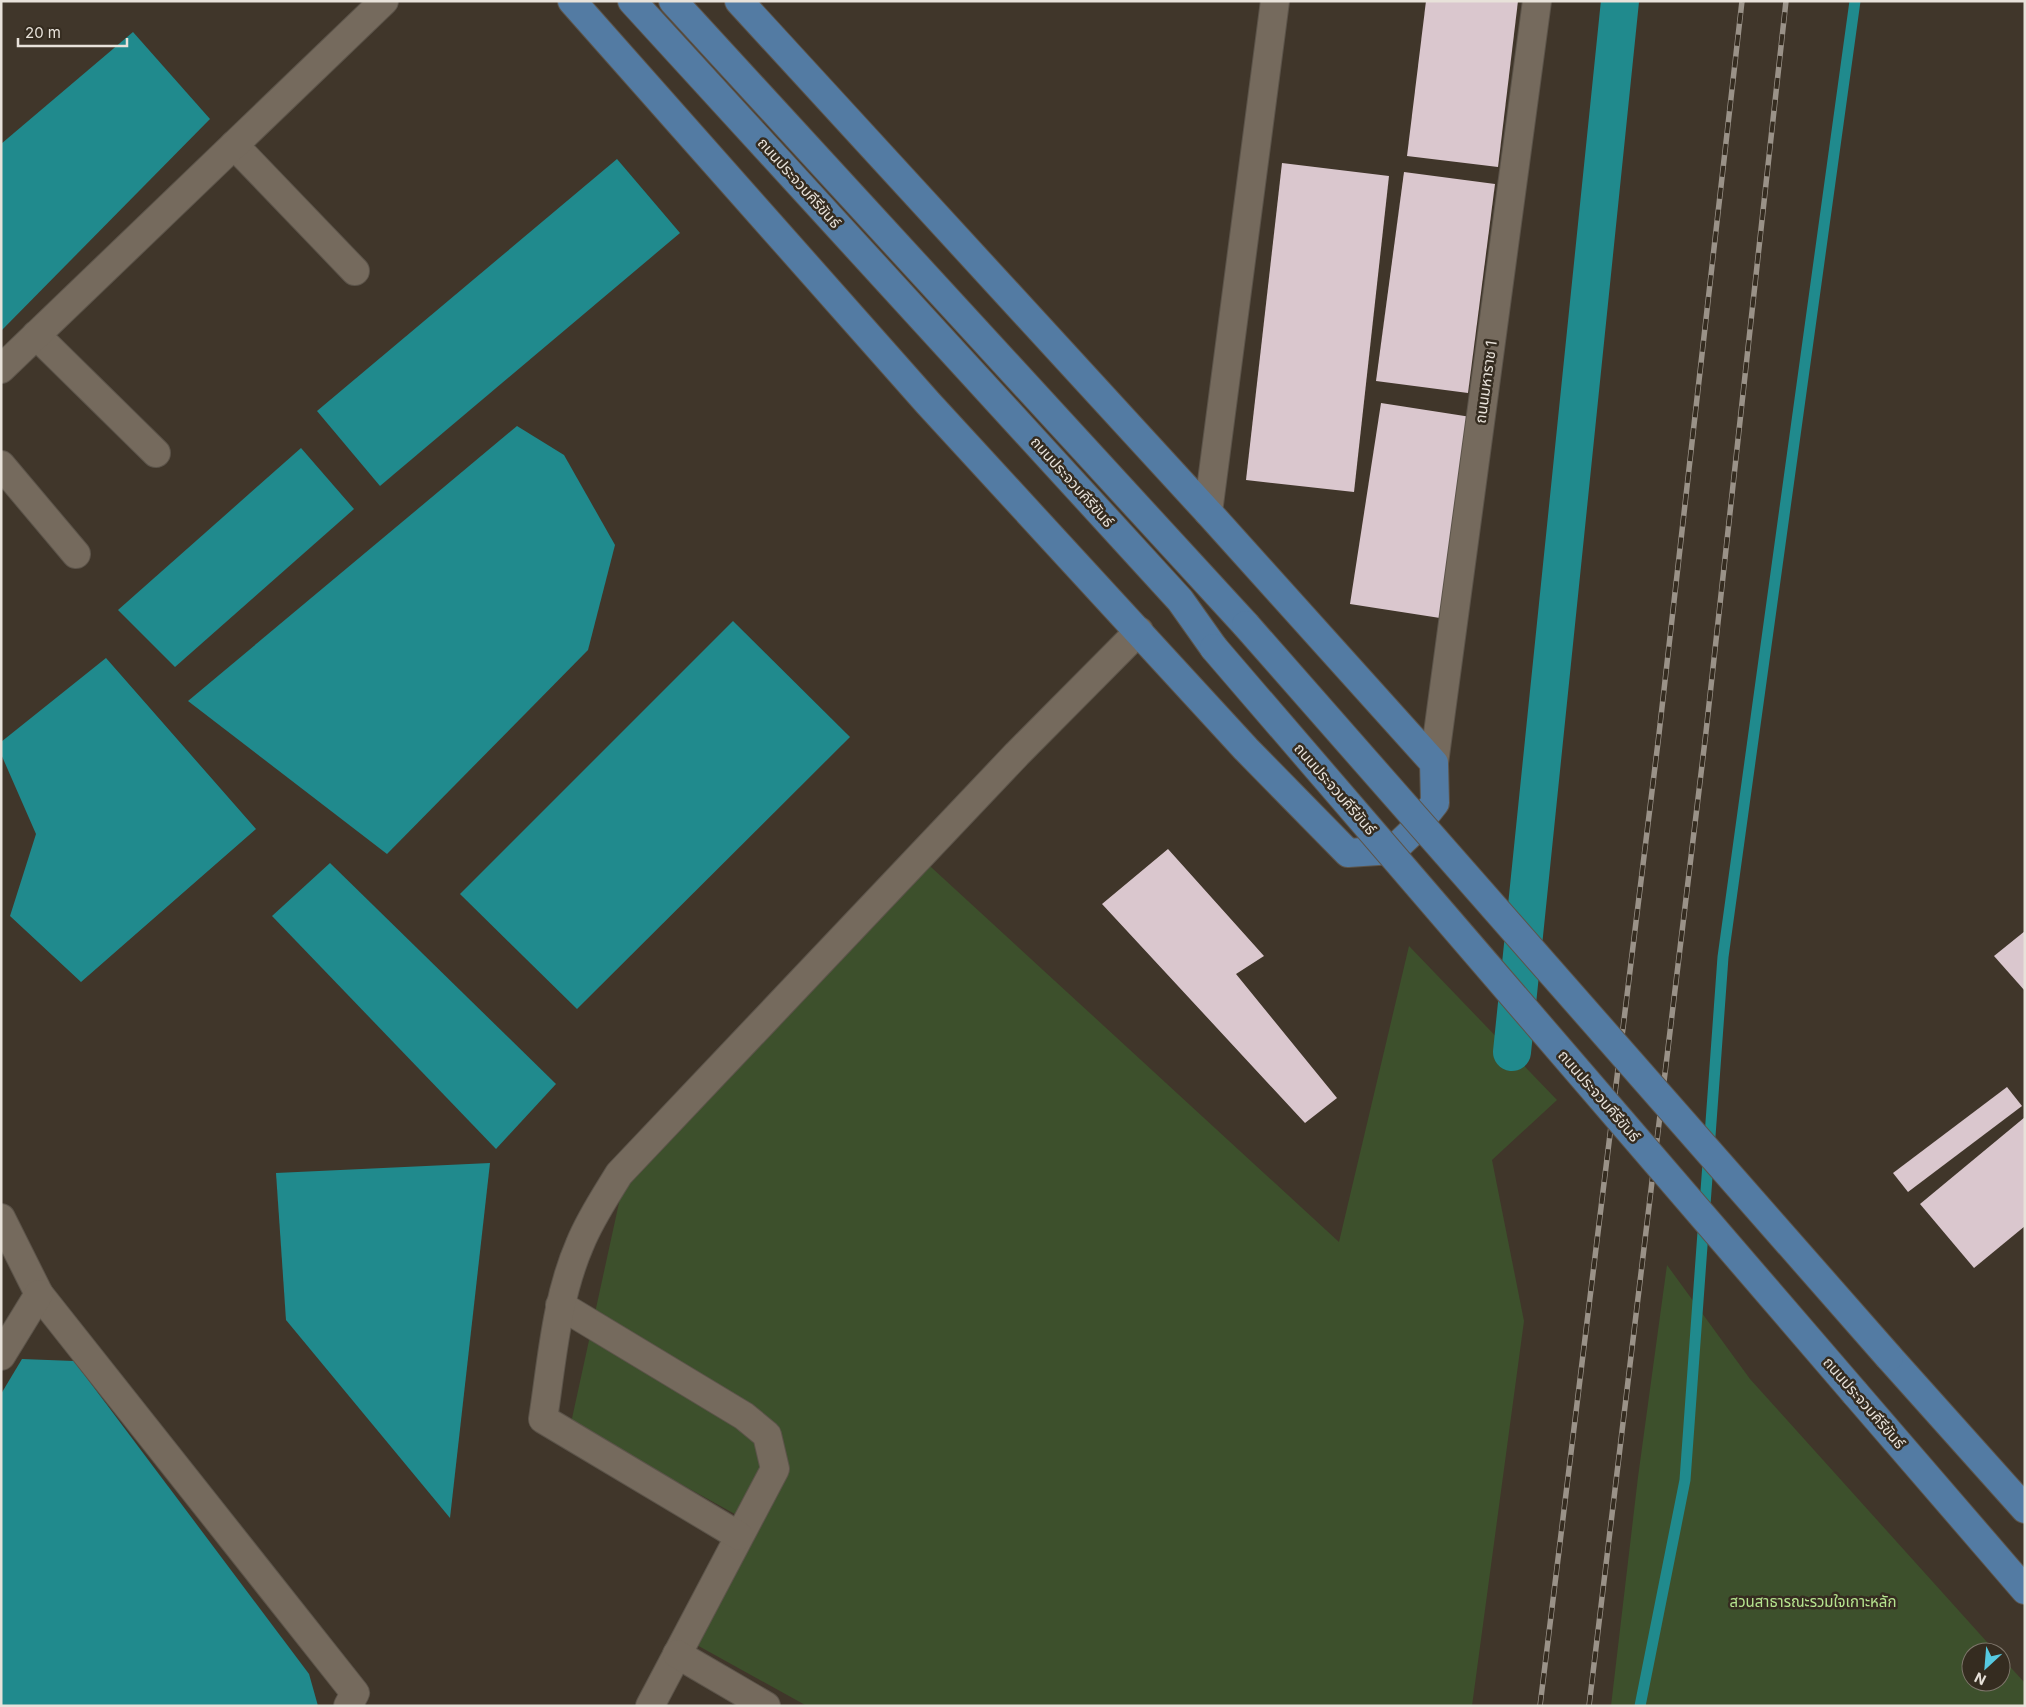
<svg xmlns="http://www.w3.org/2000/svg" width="2026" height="1707" viewBox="0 0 2026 1707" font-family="Inter,'Noto Sans Thai',sans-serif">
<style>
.green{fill:#3d502c}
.water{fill:#208a8d}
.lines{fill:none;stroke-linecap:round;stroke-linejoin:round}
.stream{stroke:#208a8d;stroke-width:11}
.canal{stroke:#208a8d;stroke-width:38}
.building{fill:#dac7ce}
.minor-casing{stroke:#5c544a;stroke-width:30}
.major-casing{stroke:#5c544a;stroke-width:30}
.minor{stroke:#756a5d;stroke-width:28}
.major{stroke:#537ba3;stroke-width:28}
.rail-casing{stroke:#9a9288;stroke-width:5.5}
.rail{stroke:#352c20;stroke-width:4;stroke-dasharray:11;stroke-linecap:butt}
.major-bridge-casing{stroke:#5c544a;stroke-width:30;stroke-linecap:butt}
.major-bridge{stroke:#537ba3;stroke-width:28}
.labels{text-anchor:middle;stroke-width:5;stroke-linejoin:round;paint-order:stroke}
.street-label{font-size:15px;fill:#e8e2da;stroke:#352c20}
.park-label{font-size:15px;fill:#b6e48f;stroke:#352c20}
</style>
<rect width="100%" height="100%" fill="#40362a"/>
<g class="green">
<polygon points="919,856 1339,1242 1409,946 1557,1100 1492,1160 1524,1321 1472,1706 807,1706 686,1639 742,1518 571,1423 622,1189"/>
<polygon points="1667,1265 1750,1379 1996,1652 1971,1652 1971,1682 2001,1682 2001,1657 2025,1683 2025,1706 1611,1706 1638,1477"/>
</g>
<g class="water">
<polygon points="133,32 210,119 1,331 1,144"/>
<polygon points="617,159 680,233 380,486 317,411"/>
<polygon points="517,426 564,455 615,545 588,650 387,854 188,701"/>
<polygon points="301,448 354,509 175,667 118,610"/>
<polygon points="733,621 850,737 577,1009 460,894"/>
<polygon points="106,658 256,829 81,982 10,916 36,834 1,754 1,742"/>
<polygon points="330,863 556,1084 496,1149 272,916"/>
<polygon points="490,1163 450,1518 286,1320 276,1173"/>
<polygon points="22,1359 74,1361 309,1674 318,1706 1,1706 1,1394"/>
</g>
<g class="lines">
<polyline class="stream" points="1640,1706 1685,1480 1723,957 1855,1"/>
<polyline class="canal" points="1512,1052 1620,1"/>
</g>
<g class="building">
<polygon points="1426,1 1518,1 1498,167 1407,156"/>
<polygon points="1282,163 1389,176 1354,492 1246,480"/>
<polygon points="1404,172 1495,184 1468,393 1376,381"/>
<polygon points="1381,403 1471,417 1440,618 1350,604"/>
<polygon points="1168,849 1264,956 1236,974 1337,1098 1305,1123 1102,904"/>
<polygon points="2025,931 2025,991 1994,956"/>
<polygon points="2007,1087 2022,1106 1908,1192 1893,1173"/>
<polygon points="2025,1117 2025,1226 1974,1268 1920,1204"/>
</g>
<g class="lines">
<defs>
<g id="minor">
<polyline points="234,145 355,271"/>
<polyline points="36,335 156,453"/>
<polyline points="1,369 384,1"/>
<polyline points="1,465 76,554"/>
<polyline points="1208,512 1275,1"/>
<polyline points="1434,763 1537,1"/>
<polyline points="1,1218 39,1294 355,1693 348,1706"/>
<polyline points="560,1305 744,1416 767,1435 775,1469 650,1706"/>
<polyline points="1,1356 39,1294"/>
<path d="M739 1536 543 1419C552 1361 556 1299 580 1244 590 1219 605 1197 619 1174L1017 754 1139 631"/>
<polyline points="677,1654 766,1706"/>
</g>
<g id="major">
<polyline points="572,1 928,403 1246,749 1348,853 1393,850 1412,832 1435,803 1434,763 1208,512 739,1"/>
<polyline points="632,1 1180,600 1214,648"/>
<polyline points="673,1 1246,625"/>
<polyline points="1889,1357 2025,1509"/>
<polyline points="1855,1393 2025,1590"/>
</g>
</defs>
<use href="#minor" class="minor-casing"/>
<use href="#major" class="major-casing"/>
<use href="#minor" class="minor"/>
<use href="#major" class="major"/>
<defs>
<g id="rail">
<polyline points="1540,1706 1659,734 1742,1"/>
<polyline points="1589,1706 1706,732 1786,1"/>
</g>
</defs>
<use href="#rail" class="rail-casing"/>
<use href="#rail" class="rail"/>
<defs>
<g id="major-bridge">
<polyline points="1246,625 1889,1357"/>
<polyline points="1214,648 1855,1393"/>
</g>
</defs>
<use href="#major-bridge" class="major-bridge-casing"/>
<use href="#major-bridge" class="major-bridge"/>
</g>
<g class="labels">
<g class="street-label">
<text transform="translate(799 183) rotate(48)" y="5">ถนนประจวบคีรีขันธ์</text>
<text transform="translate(1486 382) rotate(-82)" y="5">ถนนมหาราช 1</text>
<text transform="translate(1072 482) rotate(48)" y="5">ถนนประจวบคีรีขันธ์</text>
<text transform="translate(1335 789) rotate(49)" y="5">ถนนประจวบคีรีขันธ์</text>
<text transform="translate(1599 1096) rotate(49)" y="5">ถนนประจวบคีรีขันธ์</text>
<text transform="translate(1864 1403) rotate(49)" y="5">ถนนประจวบคีรีขันธ์</text>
</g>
<g class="park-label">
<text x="1813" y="1607">สวนสาธารณะรวมใจเกาะหลัก</text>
</g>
</g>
<rect width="2026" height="1707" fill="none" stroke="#e8e2da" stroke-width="5"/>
<g transform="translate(1986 1667) rotate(206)"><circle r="24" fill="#352c20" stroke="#7d756a"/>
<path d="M0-4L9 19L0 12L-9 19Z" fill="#56c9e1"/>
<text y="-8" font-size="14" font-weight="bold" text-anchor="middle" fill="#e8e2da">N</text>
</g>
<path d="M18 38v8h109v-8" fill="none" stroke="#e8e2da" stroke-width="2.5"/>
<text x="25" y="38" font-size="15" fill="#e8e2da" stroke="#352c20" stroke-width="4" paint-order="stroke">20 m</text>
</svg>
